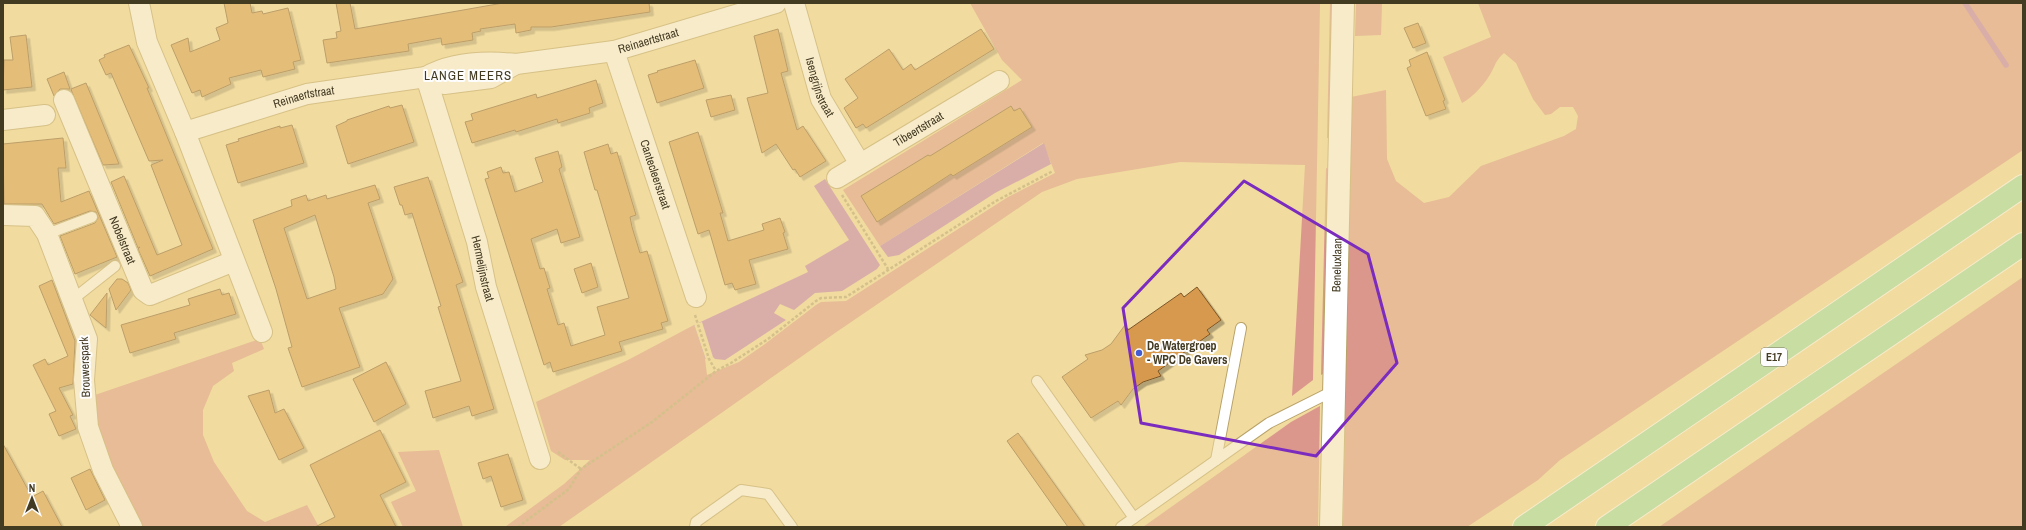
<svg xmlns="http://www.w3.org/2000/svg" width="2026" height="530" viewBox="0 0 2026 530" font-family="'Archivo Narrow',sans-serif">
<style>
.green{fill:#db978c}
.water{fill:#bc78b7}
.pier{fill:#f1db9f}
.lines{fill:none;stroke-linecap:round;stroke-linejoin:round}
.stream{stroke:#bc78b7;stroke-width:5.5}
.building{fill:#d6994e;stroke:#7c5627;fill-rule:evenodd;filter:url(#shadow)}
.lane-casing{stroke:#b8a268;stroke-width:12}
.street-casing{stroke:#b8a268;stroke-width:22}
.secondary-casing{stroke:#b8a268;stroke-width:24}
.highway-casing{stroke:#fff;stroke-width:24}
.path{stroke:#b2a172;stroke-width:2.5;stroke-dasharray:3 2;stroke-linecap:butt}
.lane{stroke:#fff;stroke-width:10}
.street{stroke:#fff;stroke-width:20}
.secondary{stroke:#fff;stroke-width:22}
.highway{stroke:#95dfa4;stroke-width:22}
.marked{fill:none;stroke:#7b2cbf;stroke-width:3;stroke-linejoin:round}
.poi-dot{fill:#435cd0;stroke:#fdfdfd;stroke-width:1.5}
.labels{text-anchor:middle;stroke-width:4;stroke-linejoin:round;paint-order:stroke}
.shield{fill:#fdfdfd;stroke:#7b7464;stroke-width:1}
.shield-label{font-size:11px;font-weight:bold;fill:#433a22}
.street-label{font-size:12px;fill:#433a22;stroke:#fdfdfd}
.poi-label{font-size:12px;font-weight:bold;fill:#433a22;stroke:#fdfdfd;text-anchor:start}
.neighbourhood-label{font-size:13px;letter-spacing:1px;fill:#433a22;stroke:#fdfdfd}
</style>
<defs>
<filter id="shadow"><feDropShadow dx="3.5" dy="3.5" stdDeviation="0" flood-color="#0004"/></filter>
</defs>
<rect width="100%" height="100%" fill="#f1db9f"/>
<g class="green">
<polygon points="970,3 1320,3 1313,380 1292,396 1305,165 1180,162 1077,179 1042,192 835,333 559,527 505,527 564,484 590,460 565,460 551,451 536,402 628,360 694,325 705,359 707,375 739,362 765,344 816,305 821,302 846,301 1008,197 1055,173 1043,143 880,246 843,190 1022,80 1002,60"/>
<polygon points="1330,3 1337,3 1333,137 1327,138"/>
<polygon points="1356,3 1382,3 1381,35 1355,36"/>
<path d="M1478 3H2023V150L1560 460 1538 480 1467 527H1343L1351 97 1386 90 1387 159 1396 181 1424 203 1449 197 1481 166 1564 136 1576 129 1578 116 1573 107H1560L1551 114 1545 115 1533 99 1516 63 1504 53C1497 59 1496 63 1492 71 1486 83 1473 97 1462 103L1443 57 1491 37Z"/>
<polygon points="1326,168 1333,170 1328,371 1321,375"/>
<polygon points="2023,277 2023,527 1659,527"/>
<polygon points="260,339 264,349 232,363 234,371 213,386 203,410 203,435 214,462 247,511 265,522 307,505 319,527 138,527 107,467 89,397"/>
<polygon points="1320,406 1318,527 1143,527 1291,422"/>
<polygon points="439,450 463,527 403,527 391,502 416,491 398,452"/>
</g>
<g class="water">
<polygon points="1044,143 1051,164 995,193 899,255 888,257 880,246"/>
<polygon points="825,179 880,265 877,269 842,291 815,293 794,310 780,304 774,313 786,320 725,360 715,359 713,357 705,359 694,325 808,272 805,266 849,240 814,186"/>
</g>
<polygon class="pier" points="702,322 713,357 706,360 694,324"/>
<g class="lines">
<polyline class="stream" points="1965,3 2006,65"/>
</g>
<g class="building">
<polygon points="224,3 250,3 252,13 262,11 263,14 288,8 301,60 293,62 295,69 263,77 261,70 229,78 231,84 202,97 200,90 192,93 171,45 188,38 190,52 220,40 216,28 228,23"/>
<polygon points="336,3 350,3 355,29 503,3 649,3 650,12 551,27 531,27 531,30 516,33 515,24 480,29 481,31 472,33 473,40 442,45 441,38 408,44 409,51 327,63 323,40 337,38 336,32 341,31"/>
<polygon points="1418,23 1426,43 1413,48 1404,28"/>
<polygon points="778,29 788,71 781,73 797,130 803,126 826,161 800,177 795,169 793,170 776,144 762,153 747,98 768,93 754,36"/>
<polygon points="981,29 994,49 866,128 863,124 856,128 844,108 858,98 845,79 889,49 903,70 911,64 915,70"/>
<polygon points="26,35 32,87 3,90 4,60 13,60 10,37"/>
<polygon points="129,45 149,88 147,88 157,112 213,249 150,276 138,249 140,247 138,248 111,182 124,176 157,255 182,245 151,165 163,160 149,161 111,73 106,75 99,60 105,57 104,55"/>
<polygon points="1427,52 1445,100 1443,101 1446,109 1426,116 1407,68 1411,66 1409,60"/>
<polygon points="695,60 704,88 657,103 648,75 658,72 657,71"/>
<polygon points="64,72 70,89 60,89 54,96 47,79"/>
<polygon points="596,80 603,103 589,108 590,113 558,123 557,119 516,132 515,130 472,143 465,122 473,120 471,114 536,94 537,98"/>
<polygon points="86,83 100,117 119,164 103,165 72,92 71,89"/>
<polygon points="731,95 735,110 711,117 706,100"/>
<polygon points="402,105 414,142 348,164 336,126 338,125 347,121 347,120 389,106 390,108"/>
<polygon points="1011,106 1014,111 1020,108 1032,127 953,176 951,174 877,222 861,196 928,155 930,156"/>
<polygon points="292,125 304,163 238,183 226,145 239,141 238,139 280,126 280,128"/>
<polygon points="698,132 723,213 720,213 728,241 764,230 762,224 780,218 785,232 783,233 788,249 749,260 756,284 735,290 732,283 725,285 709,230 698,234 669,142"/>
<polygon points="63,138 66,168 58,168 61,202 89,191 117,257 75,274 60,236 95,223 98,218 96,212 90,211 54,224 42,204 4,204 3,144"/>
<polygon points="608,144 611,154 617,152 636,215 630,217 632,227 640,253 647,251 668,321 661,323 663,329 619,342 622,351 553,372 550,362 544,365 485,179 489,178 487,172 501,167 503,173 509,172 515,192 543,182 535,158 558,151 562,167 559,169 580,237 561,243 557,229 531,239 540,269 544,268 550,288 547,289 558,325 564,323 571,346 605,335 597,307 629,298 597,190 595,190 584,152"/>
<polygon points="428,177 463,282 456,285 494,409 472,416 469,406 433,418 425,391 461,381 438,307 441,306 412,213 405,215 402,205 400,205 394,187"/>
<path d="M375 185 380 199 368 203 393 279 383 294 339 308 360 367 302 387 288 348 292 347 276 289 253 220 292 206 291 200 306 195 308 201 326 195 327 199ZM315 215 334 277 336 289 307 299 284 228Z"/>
<polygon points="591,263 598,287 582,293 574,269"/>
<polygon points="117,279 122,279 128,283 131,290 116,310 109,289"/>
<polygon points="52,280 75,341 73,384 59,388 73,415 70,416 76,429 59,436 49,414 56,411 33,365 45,359 48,365 68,356 39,286"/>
<polygon points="1197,287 1221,320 1207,330 1210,334 1158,371 1161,376 1143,382 1133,389 1121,405 1118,401 1091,418 1062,377 1088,359 1085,355 1102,350 1111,344 1125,325 1128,330 1181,293 1184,297"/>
<polygon points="220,289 222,295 229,293 236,314 174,333 176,339 130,353 121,325 190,305 188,299"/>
<polygon points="107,293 106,328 90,315"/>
<polygon points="386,362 406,404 374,422 353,379"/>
<polygon points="269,390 275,413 284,409 304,448 279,460 248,396"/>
<polygon points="380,430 406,482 380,495 396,527 315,527 335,517 310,465"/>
<polygon points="1018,433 1085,527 1068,527 1007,441"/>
<polygon points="3,444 32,497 43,491 62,527 3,527"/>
<polygon points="508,454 523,500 501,507 491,476 483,479 478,463"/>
<polygon points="90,469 105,500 86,510 71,478"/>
</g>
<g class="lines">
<defs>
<g id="lane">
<polyline points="47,234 92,217"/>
<polyline points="72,300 115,266"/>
<polyline points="1037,381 1134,518"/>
<polyline points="1216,460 1241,328"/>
<polyline points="695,527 696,522 741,490 768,494 792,527"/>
<polyline points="1121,527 1269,423 1335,390"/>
</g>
<g id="street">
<polyline points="139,3 147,42 185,132 262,332"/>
<path id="s1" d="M794 3 821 99 860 164"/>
<path id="s2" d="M614 51 696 297"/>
<path id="s3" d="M516 64C487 61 452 62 426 77L477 242 486 287 540 459"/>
<path id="s4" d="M64 100 143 290 150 295 234 261"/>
<polyline points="3,120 45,115"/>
<path id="s5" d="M185 132 307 94 426 77 444 84 491 78 516 64 614 51 776 3"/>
<path id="s6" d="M837 178 999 81"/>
<polyline points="3,215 35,216 47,234 87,339 84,380 88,427 103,470 132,527"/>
</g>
<g id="secondary">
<path id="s7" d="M1331 527 1343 3"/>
</g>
<g id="highway">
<polyline points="1524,527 2023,186"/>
<polyline points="1607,527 2023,244"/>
</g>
</defs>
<use href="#lane" class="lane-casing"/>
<use href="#street" class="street-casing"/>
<use href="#secondary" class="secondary-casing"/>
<use href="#highway" class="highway-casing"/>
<g class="path">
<polyline points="842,195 888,269"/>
<polyline points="695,315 709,359 716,371"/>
<polyline points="558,452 581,469"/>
<polyline points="518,527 569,489 581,469 652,422 716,371 731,363 768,339 816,301 821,298 846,297 996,201 1053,171"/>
</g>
<use href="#lane" class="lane"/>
<use href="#street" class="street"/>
<use href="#secondary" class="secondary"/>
<use href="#highway" class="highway"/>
</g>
<path d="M0 0H2026V530H0ZM1244 181 1368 254 1397 363 1316 456 1141 423 1123 308Z" fill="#f1db9f" fill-opacity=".55" fill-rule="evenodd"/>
<path class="marked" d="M1244 181 1368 254 1397 363 1316 456 1141 423 1123 308Z"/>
<circle class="poi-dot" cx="1139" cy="353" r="4"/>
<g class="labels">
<rect class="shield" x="1761" y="348" width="26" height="18" rx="3"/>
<g class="shield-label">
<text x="1774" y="361">E17</text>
</g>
<g class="street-label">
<text dy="4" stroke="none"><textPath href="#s5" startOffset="478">Reinaertstraat</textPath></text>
<text dy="4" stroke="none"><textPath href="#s1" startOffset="88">Isengrijnstraat</textPath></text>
<text dy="4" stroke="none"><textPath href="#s5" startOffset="124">Reinaertstraat</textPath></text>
<text dy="4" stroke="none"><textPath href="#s6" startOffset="95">Tibeertstraat</textPath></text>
<text dy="4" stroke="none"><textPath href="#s2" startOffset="130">Cantecleerstraat</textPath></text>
<text dy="4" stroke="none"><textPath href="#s4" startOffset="152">Nobelstraat</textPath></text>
<text dy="4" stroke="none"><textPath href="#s7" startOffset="262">Beneluxlaan</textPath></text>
<text dy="4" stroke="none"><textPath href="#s3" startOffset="292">Hermelijnstraat</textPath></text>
<text transform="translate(85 367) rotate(-92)" y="4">Brouwerspark</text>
</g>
<g class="poi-label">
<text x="1147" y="350">De Watergroep<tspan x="1147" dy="14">- WPC De Gavers</tspan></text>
</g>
<g class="neighbourhood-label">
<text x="468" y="80">LANGE MEERS</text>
</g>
</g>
<rect width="2026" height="530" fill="none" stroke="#433a22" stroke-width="8"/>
<g transform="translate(32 498)" stroke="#fdfdfd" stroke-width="3" paint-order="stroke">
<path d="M0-3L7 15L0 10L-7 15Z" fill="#433a22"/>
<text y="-6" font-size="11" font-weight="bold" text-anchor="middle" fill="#433a22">N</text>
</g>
</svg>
